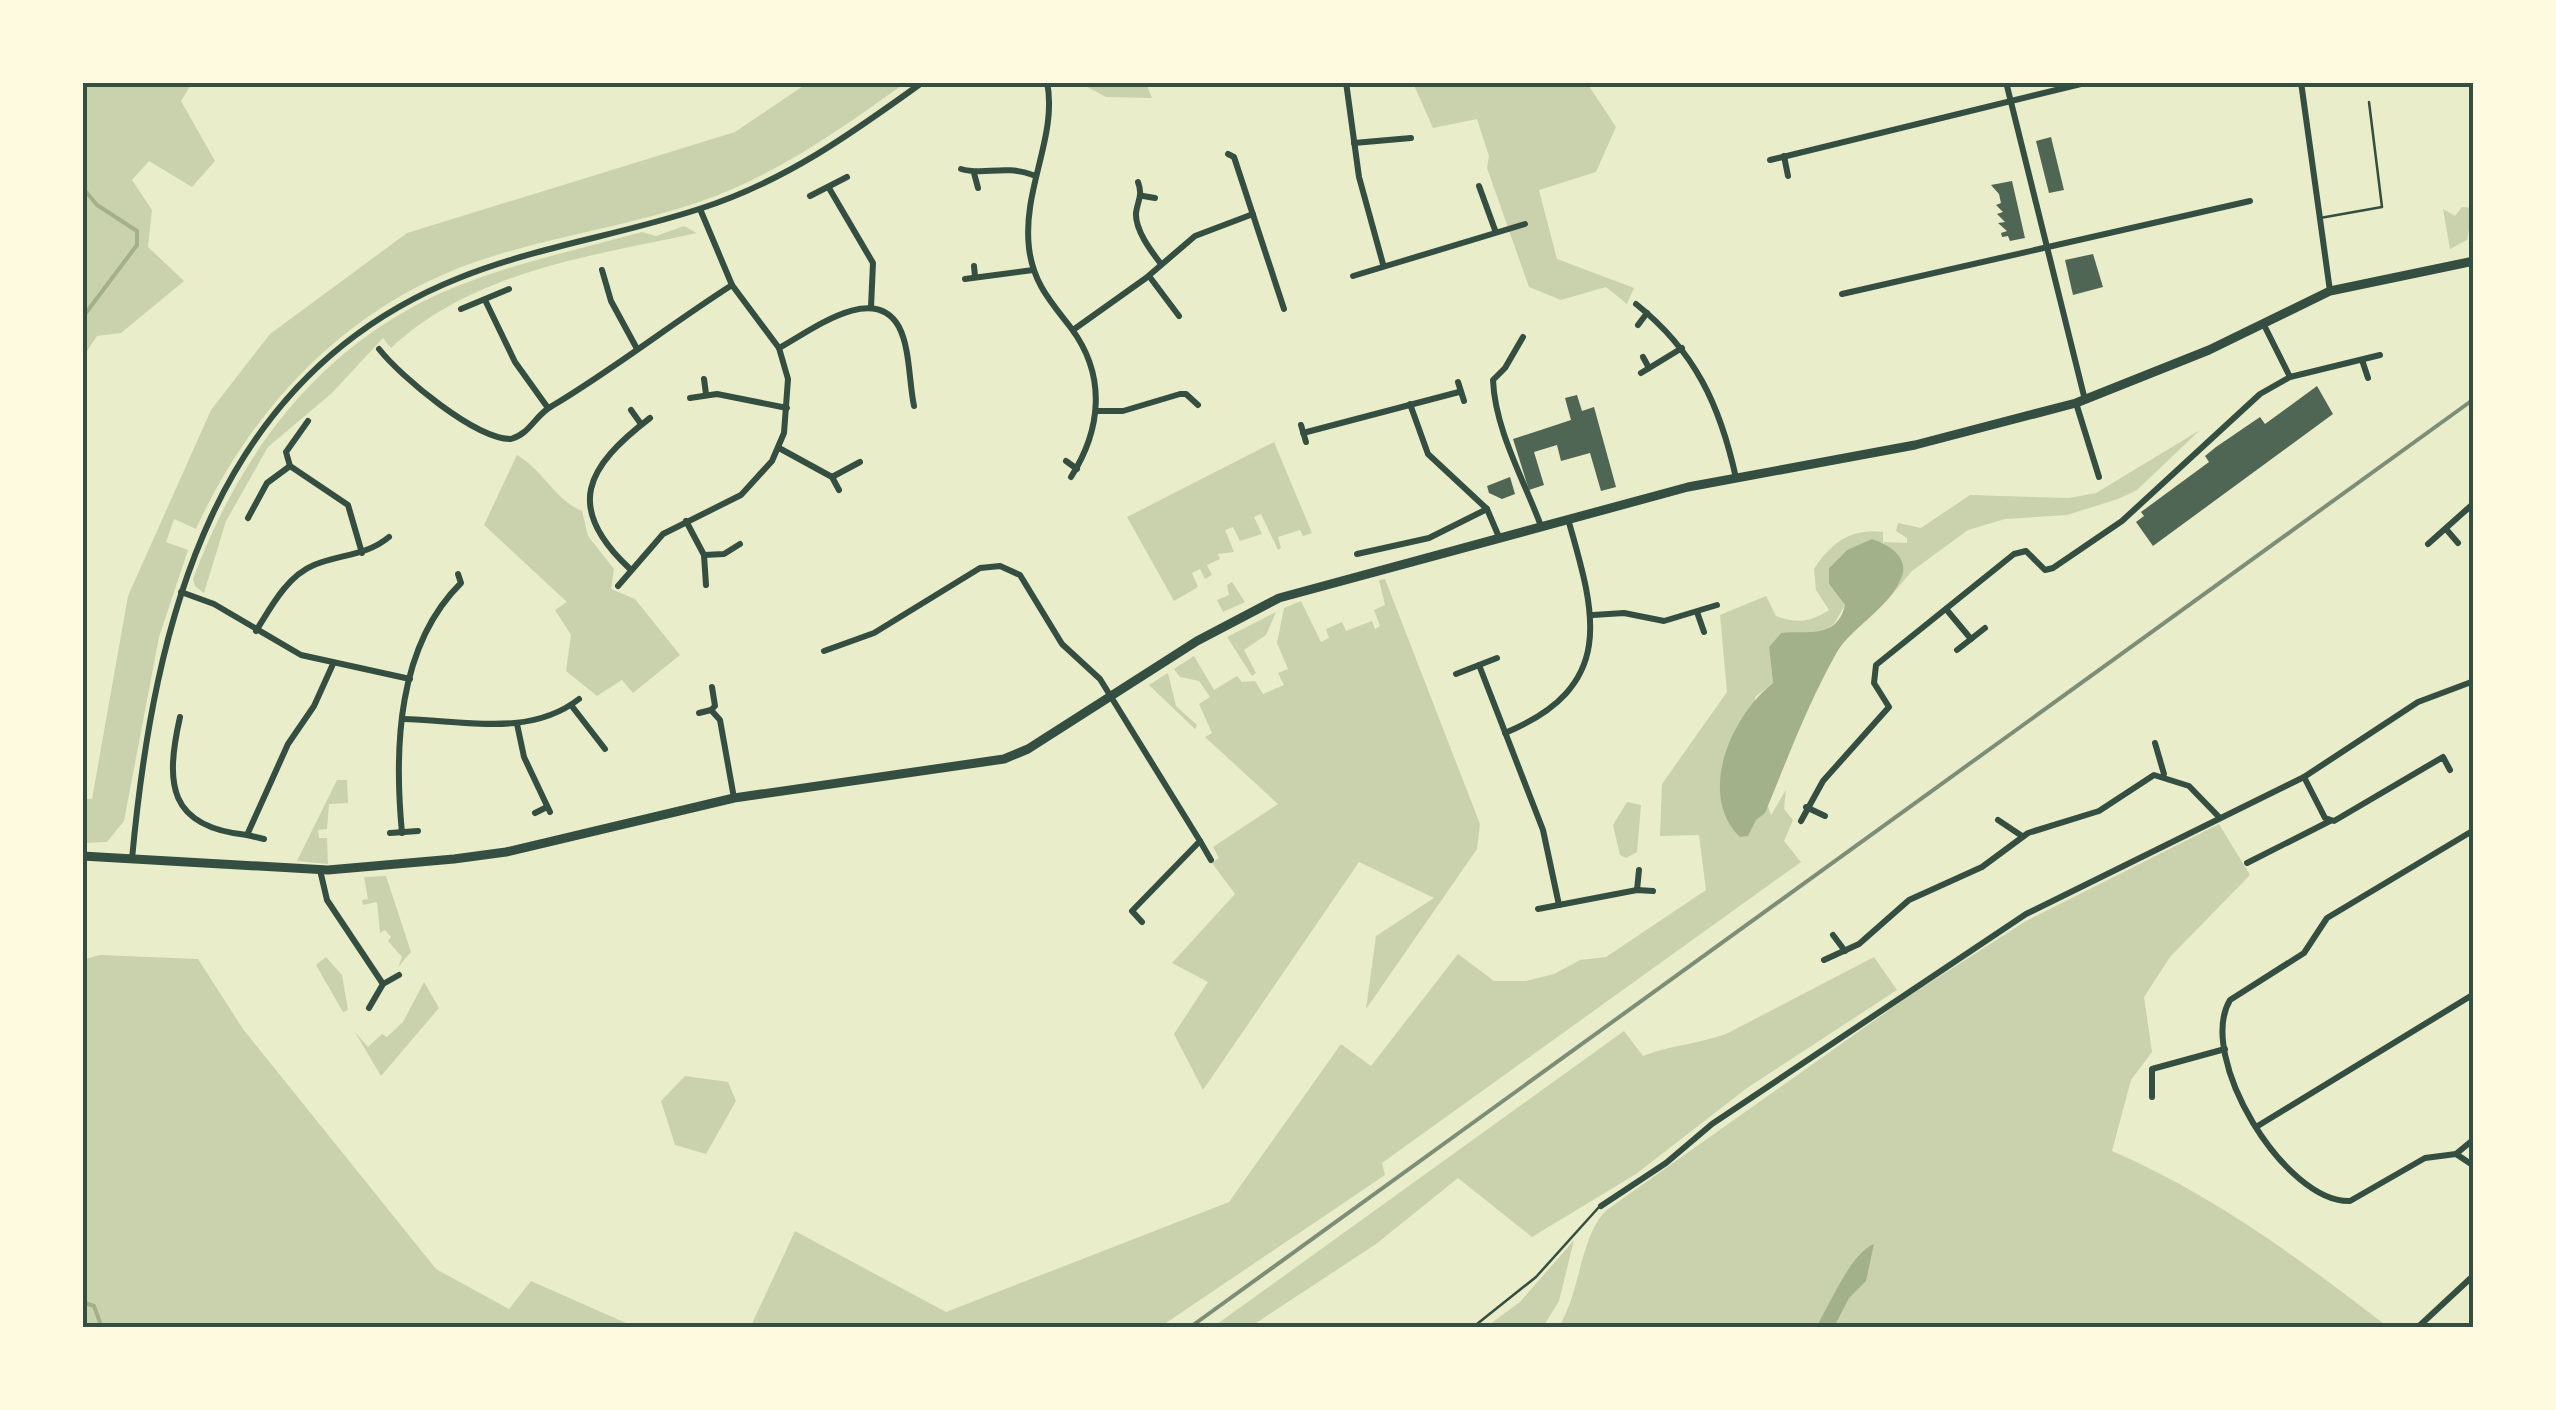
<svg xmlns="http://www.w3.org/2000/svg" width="2556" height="1410" viewBox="0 0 2556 1410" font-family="'Fira Sans Condensed',sans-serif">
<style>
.green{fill:#cad2ad}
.water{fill:#a3b18a}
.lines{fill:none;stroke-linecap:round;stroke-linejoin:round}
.stream{stroke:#a3b18a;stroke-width:4}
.building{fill:#4f6655}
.service{stroke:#344e41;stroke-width:2.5}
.minor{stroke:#344e41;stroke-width:6}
.primary{stroke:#344e41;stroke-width:9}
.rail{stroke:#7c8e77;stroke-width:4}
.neatline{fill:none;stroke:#344e41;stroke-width:4}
</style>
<rect width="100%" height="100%" fill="#e9edc9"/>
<g class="green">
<polygon points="83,82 192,83 181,101 215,161 192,187 149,161 132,180 152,210 148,247 184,281 121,333 97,336 83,357"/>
<path d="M809 82 905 83C841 129 778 174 702 201 630 226 553 236 481 260 350 303 252 406 196 529L174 519 166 542 188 550 159 637 124 821 107 842 83 843V799H92L128 596 211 410 270 334 407 233 735 132Z"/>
<polygon points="1080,83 1146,83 1152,98 1106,97"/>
<polygon points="1413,83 1587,83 1616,127 1596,172 1539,190 1557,259 1634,288 1627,304 1606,287 1561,300 1529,287 1487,168 1489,156 1477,119 1433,128"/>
<polygon points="2462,207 2473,208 2467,240 2450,249 2443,209 2455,216"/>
<path d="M684 226 697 233C590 256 474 271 391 348L383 338 332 393 268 447 226 521 204 593 195 586 193 579C237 461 308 361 422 302 490 268 569 252 642 232L656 236Z"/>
<path d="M2200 430 2137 490 2118 499 2067 515 2005 519 1968 530 1912 571 1885 603C1901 577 1911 562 1882 542L1847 550 1829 568V584L1845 605 1834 624 1822 633H1781L1769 647 1773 683 1755 697 1756 820 1768 806 1771 815 1786 790 1784 809 1793 820 1784 841 1801 862 1382 1163 1385 1175 1160 1327 750 1328 795 1231 946 1312 1229 1202 1341 1044 1371 1066 1458 954 1494 981H1526L1554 974 1580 960 1606 957 1706 890 1699 835 1660 836 1662 784 1727 692 1720 615 1766 596 1776 616C1797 624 1811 622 1829 610L1816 590 1814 569C1831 543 1851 528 1883 532V542L1907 543V538L1896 531 1898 523 1921 528 1970 495 2069 498 2096 493Z"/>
<polygon points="1274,442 1312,533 1303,536 1300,530 1278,537 1281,548 1278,550 1261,514 1254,517 1262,534 1240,541 1233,527 1225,530 1234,552 1218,554 1220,559 1207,565 1212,575 1205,579 1200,569 1192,573 1198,587 1174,601 1127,517"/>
<path d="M517 455C543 470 555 500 582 511L588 536 614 569 611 589 635 599 680 655 633 693 622 680 597 696 566 671 571 635 555 610 567 602 484 525Z"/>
<polygon points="1385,579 1480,824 1477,849 1366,1009 1376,936 1434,898 1359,862 1203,1090 1174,1034 1208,982 1172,963 1235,894 1212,863 1219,858 1213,847 1278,804 1205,737 1212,733 1199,704 1210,697 1199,681 1180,677 1174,669 1194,656 1214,690 1237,676 1242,682 1255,681 1263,694 1284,685 1278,673 1288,669 1277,643 1284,608 1301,601 1321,642 1329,638 1326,629 1342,622 1346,631 1372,621 1375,629 1380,626 1374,610 1385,605 1379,580"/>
<polygon points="1232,582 1245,602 1223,612 1217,600 1229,595 1227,585"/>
<polygon points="1276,612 1266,635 1244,650 1256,673 1252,676 1227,637"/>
<polygon points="1168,673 1176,706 1197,725 1195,729 1149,685"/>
<polygon points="337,780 347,780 348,803 329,804 327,829 318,830 319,838 327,838 328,864 297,861"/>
<polygon points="1627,802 1641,805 1637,852 1626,858 1620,855 1613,825"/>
<path d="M2219 824 2250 875 2170 957 2144 997 2152 1052 2131 1080 2112 1151C2214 1195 2301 1260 2388 1327L1558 1328C1581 1293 1580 1233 1608 1209L1906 998 2026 921Z"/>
<polygon points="386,876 411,952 398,967 402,957 388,941 391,937 385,930 380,933 377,902 363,905 362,900 368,899 364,877"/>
<polygon points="100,955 198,959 243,1029 436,1269 509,1309 531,1281 635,1327 83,1327 82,960"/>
<polygon points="326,957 342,975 348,1010 343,1012 316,965"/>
<path d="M1874 957 1897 990 1747 1088 1636 1174 1532 1237 1458 1178 1376 1244 1250 1327H1213L1624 1031 1643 1056C1671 1045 1698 1044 1726 1034Z"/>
<polygon points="424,982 439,1008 381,1076 355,1032 368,1047 382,1034 387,1037 403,1022"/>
<polygon points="685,1076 728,1082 736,1101 706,1154 675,1145 661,1101"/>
<polygon points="1574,1240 1559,1301 1543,1327 1486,1327 1520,1302"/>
</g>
<g class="water">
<path d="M1872 539C1888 544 1909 557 1902 576 1890 608 1853 626 1837 652 1808 703 1787 760 1765 813L1756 820 1748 836 1740 837C1696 794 1732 715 1773 683L1769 647 1781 633C1806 630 1837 640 1845 605L1829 584V568L1847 550Z"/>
<path d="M1874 1244 1866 1281 1849 1298 1834 1327H1816C1831 1303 1850 1254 1874 1244Z"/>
</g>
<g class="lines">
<g class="stream">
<polyline points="82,187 97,205 137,231 137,245 82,318"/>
<polyline points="82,1302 94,1306 102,1328"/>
</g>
</g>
<g class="building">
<polygon points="2051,137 2064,190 2049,193 2036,141"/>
<polygon points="2012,181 2025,238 2010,241 2008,236 2002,237 2001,233 2007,231 1998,223 2005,222 1997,214 2003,212 1996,205 2001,203 1999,194 1991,185"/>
<polygon points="2093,254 2103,287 2073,295 2065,260"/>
<polygon points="2317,386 2333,414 2153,546 2136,522 2144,516 2141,512 2209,462 2205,456 2216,447 2260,417 2265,424"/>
<polygon points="1577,395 1582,411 1594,407 1616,487 1601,491 1590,453 1561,461 1557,445 1534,452 1544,485 1529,490 1513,439 1571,420 1565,398"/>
<polygon points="1510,477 1515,494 1502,499 1489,493 1487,486"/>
</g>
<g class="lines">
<g class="service">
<polyline points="2320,218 2382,207 2369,102"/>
<polyline points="1472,1328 1536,1277 1599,1207"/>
</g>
<g class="minor">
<path d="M1047 82C1058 136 1022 189 1029 248 1033 283 1051 302 1071 328 1107 376 1101 430 1071 477"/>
<polyline points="1346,82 1359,177 1383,264"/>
<polyline points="2006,82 2085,400"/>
<polyline points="2301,82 2330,291"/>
<polyline points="1354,143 1411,138"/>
<polyline points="1228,154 1234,157 1284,309"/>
<polyline points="1784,156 1788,176"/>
<polyline points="1770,160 2089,82"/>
<path d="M961 169C984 176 1003 164 1033 175"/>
<polyline points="974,173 978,188"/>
<path d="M1138 182C1143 196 1138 199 1136 213 1135 230 1151 251 1161 264"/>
<polyline points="1479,186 1495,230"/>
<polyline points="829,188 873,263 871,307"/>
<polyline points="810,196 847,177"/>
<polyline points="1143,196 1155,198"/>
<polyline points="974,266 975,276"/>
<polyline points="602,270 611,301 636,347"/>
<polyline points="1149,276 1179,316"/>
<polyline points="1353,276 1525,224"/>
<polyline points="965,279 1033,270"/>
<polyline points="1842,294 2250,201"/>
<polyline points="486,302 515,362 548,408"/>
<path d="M1636 304C1695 351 1720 405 1736 478"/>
<polyline points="461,309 509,289"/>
<polyline points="1638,325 1647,313"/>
<polyline points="1073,330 1146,278 1195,236 1253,214"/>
<path d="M1523 337 1505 368 1493 380C1495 430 1524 480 1541 526"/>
<path d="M779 348C809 332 874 281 899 327 910 348 909 382 914 406"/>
<path d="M379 349C401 377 475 439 511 439 531 433 535 415 552 406 614 369 671 324 732 285"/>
<polyline points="1643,357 1649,368"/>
<polyline points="2362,360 2368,378"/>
<polyline points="1641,373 1682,348"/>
<polyline points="2290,377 2380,355"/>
<polyline points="704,379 706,394"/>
<polyline points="1458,382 1464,401"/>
<polyline points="690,398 717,394 787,408"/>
<polyline points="2076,403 2099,477"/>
<polyline points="1410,404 1428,454 1487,509 1499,537"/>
<polyline points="631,410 641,424"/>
<polyline points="1097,411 1123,411 1180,394 1186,394 1198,405"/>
<polyline points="308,421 286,452 290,466 348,505 362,553"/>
<polyline points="1301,425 1306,442"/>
<polyline points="1303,433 1459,392"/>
<polyline points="779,448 832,477 839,490"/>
<polyline points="1066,461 1077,469"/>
<polyline points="832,477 860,462"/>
<polyline points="248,518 267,483 290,466"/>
<polyline points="686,521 704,555 706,585"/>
<polyline points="2446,529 2458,543"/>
<polyline points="2428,544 2474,503"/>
<polyline points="1357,554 1429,538 1487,509"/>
<polyline points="704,555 724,554 740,544"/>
<path d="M629 568C564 507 586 467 650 418"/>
<polyline points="618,586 663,534 741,495 772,461 784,433 788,379 779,348 732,285 700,209"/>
<polyline points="181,592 214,604 301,655 410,679"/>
<polyline points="2474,604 2474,622"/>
<polyline points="1946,609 1971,639"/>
<polyline points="1697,612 1704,632"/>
<polyline points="1593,615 1624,613 1664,621 1717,605"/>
<path d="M256 631C271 607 287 576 314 565 341 554 366 556 389 537"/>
<polyline points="1957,650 1985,628"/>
<polyline points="824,651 874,633 980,568 1000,566 1020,575 1062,644 1100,679 1200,841 1132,911 1142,922"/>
<polyline points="1479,665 1543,830 1559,905"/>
<polyline points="1456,674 1497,658"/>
<polyline points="571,705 605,749"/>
<polyline points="711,710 715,706 712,687"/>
<polyline points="699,713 711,710 720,720 734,798"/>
<path d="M180 717C165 784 168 827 247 835L288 744 314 706 333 664"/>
<path d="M403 719C462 720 529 738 579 699"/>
<polyline points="517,724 524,757 550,812"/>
<path d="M1505 733C1617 686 1596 616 1568 519"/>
<polyline points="2155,743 2164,774"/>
<polyline points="2304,777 2325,818 2334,821 2443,757 2450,770"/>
<polyline points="1806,807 1825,816"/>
<polyline points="535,813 547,807"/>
<polyline points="1998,820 2022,836"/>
<polyline points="1801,821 1823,781 1889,707 1874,683 1876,665 2014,554 2026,551 2045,570 2053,568 2122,521 2260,394 2290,377 2263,323"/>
<polyline points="390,833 418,831"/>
<path d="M402 833C394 749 397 646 461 583L458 574"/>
<polyline points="247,835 264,839"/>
<polyline points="1200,841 1211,860"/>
<path d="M132 859C154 622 213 376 459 278 536 247 620 235 699 209 784 182 851 134 923 82"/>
<polyline points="2247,863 2330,821"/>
<polyline points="320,870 327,900 383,984 369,1008"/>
<polyline points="1637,890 1639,870"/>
<polyline points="1538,909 1637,890 1653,891"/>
<polyline points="1833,935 1845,951"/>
<polyline points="1824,960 1859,944 1909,900 1982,867 2028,833 2099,811 2154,775 2189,786 2219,817"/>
<polyline points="383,984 399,975"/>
<polyline points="2152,1097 2152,1069 2225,1049"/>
<polyline points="2256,1127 2474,994"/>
<polyline points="2474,1139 2456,1154 2474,1166"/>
<path d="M2456 1154 2425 1158 2350 1201C2285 1203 2196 1057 2230 1000L2304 953 2327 918 2474 830"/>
<polyline points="1601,1206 1666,1163 1712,1124 2026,914 2304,777 2418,702 2474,681"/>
<polyline points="2417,1328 2474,1275"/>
</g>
<polyline class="primary" points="82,856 328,870 454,859 506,852 734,798 1004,759 1028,749 1197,641 1279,598 1688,487 1915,445 2076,403 2209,350 2330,291 2474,261"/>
<polyline class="rail" points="1189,1328 2474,399"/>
</g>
<rect width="2556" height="1410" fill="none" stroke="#fefae0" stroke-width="170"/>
<rect x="85" y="85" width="2386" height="1240" class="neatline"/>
</svg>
